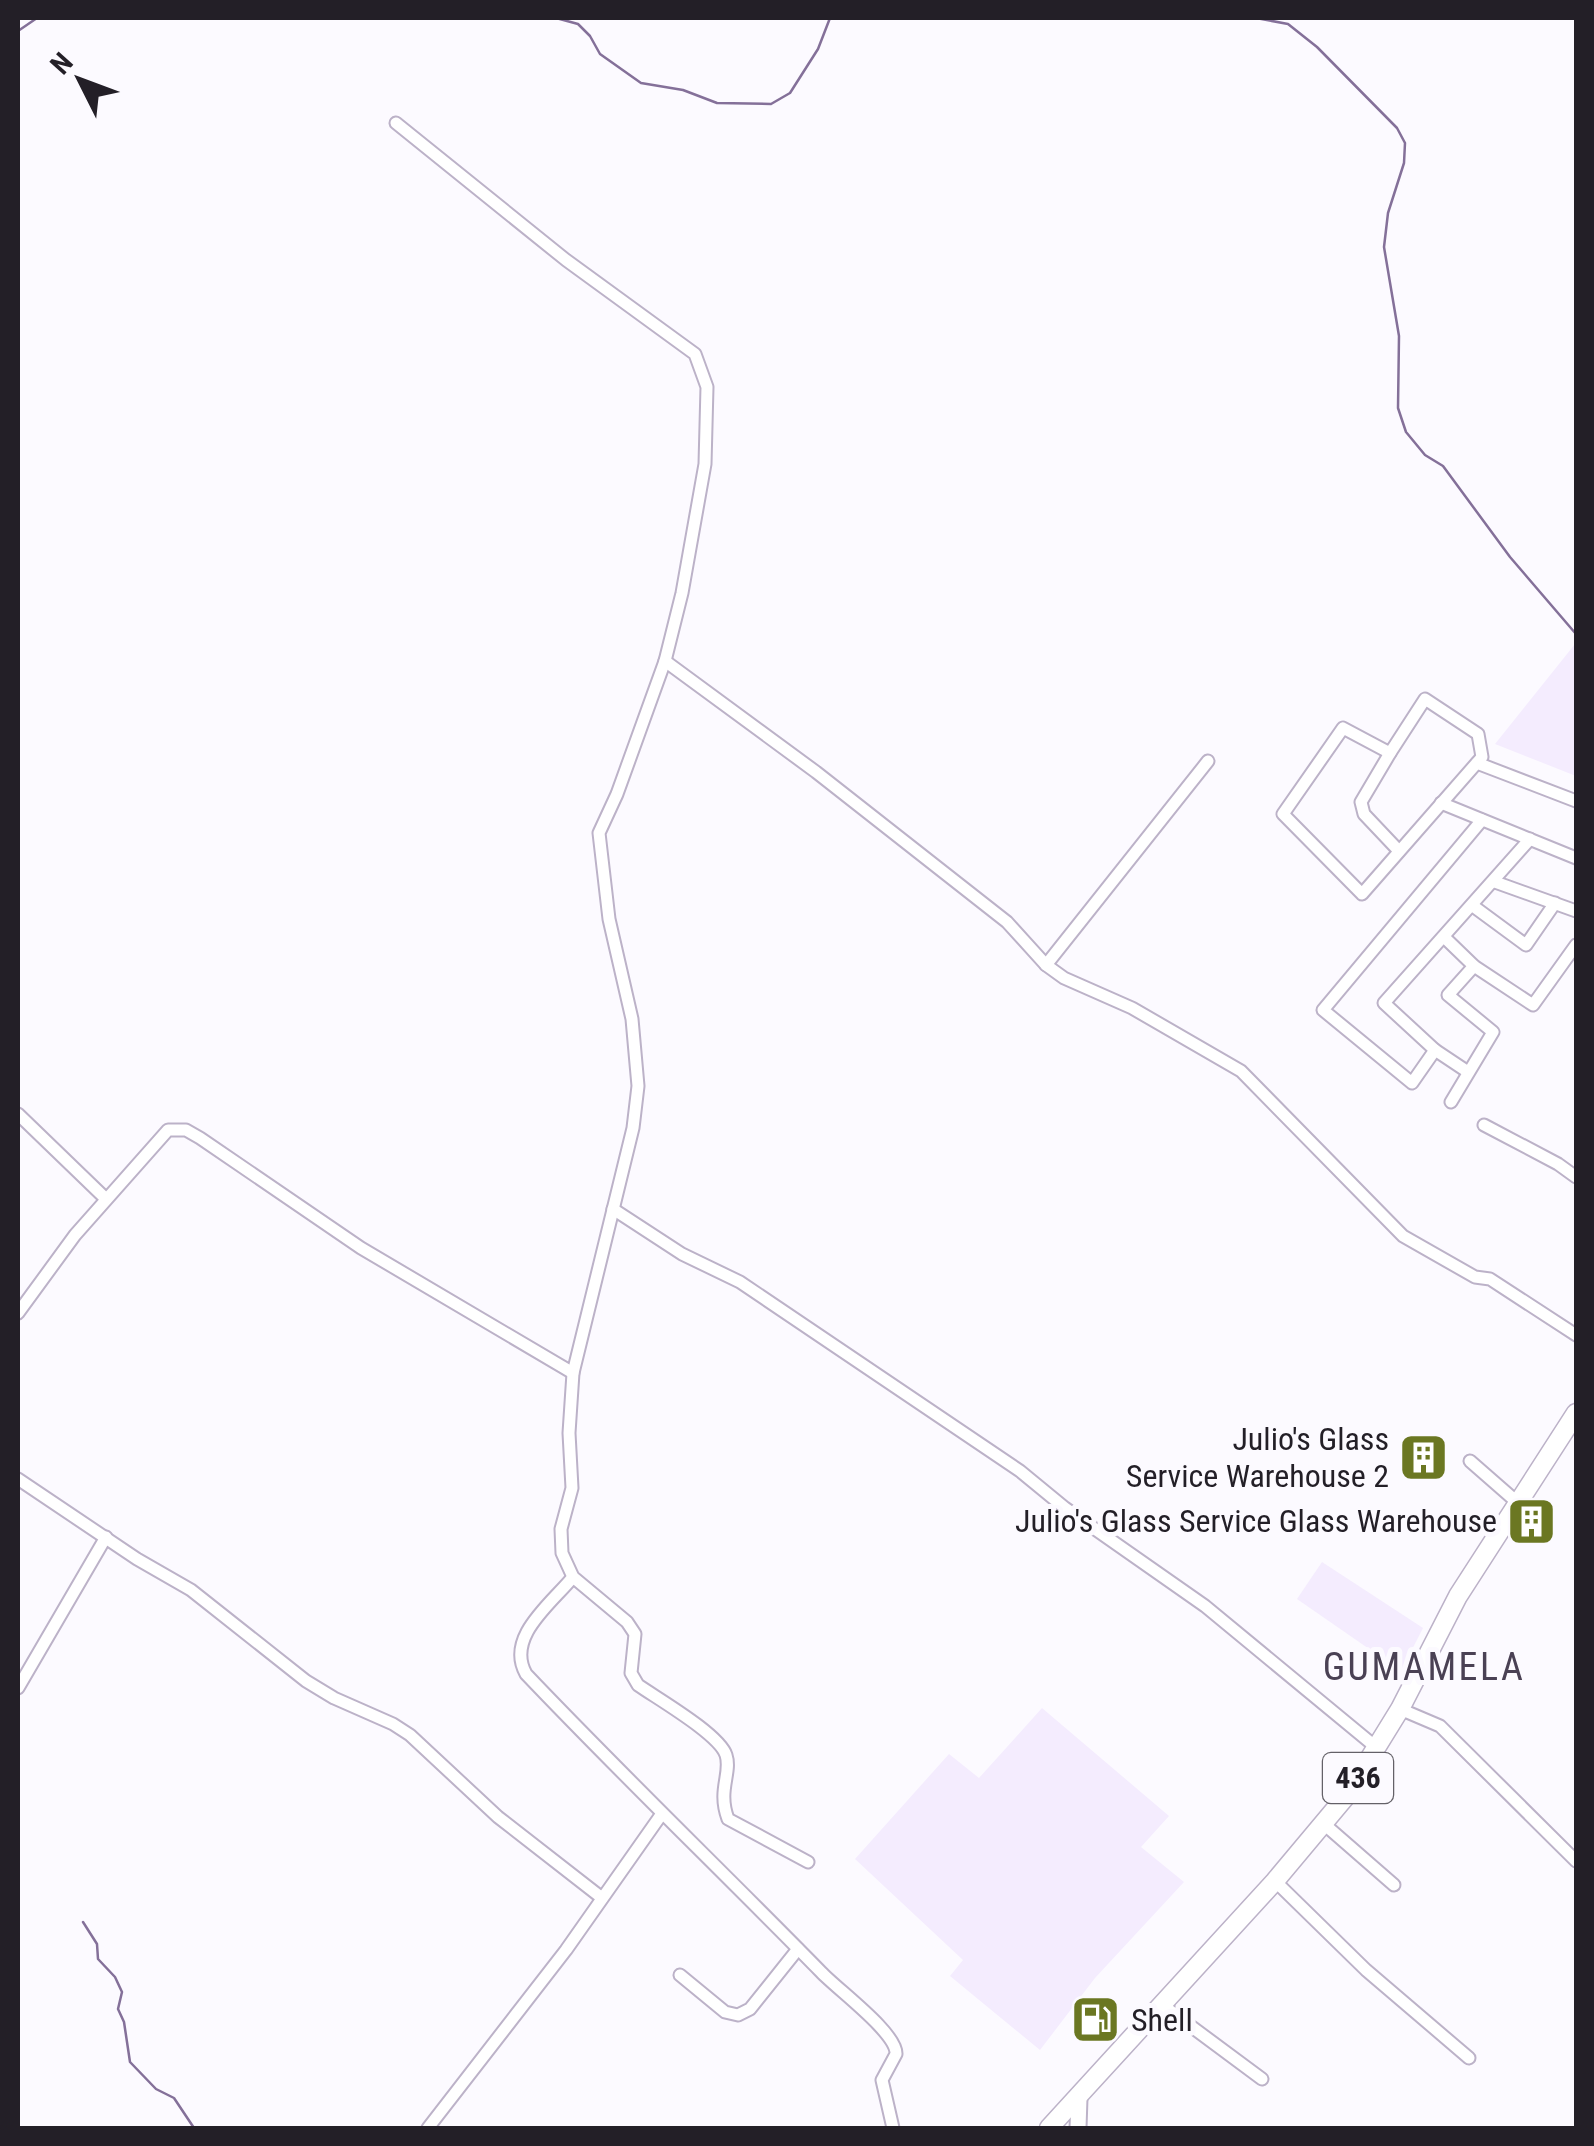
<svg xmlns="http://www.w3.org/2000/svg" width="1594" height="2146" viewBox="0 0 1594 2146" font-family="'Roboto Condensed',sans-serif">
<style>
.built{fill:#f4ecfe}
.lines{fill:none;stroke-linecap:round;stroke-linejoin:round}
.stream{stroke:#847099;stroke-width:2.5}
.minor-casing{stroke:#bcb2c8;stroke-width:15}
.secondary-casing{stroke:#bcb2c8;stroke-width:19}
.primary-casing{stroke:#bcb2c8;stroke-width:21}
.minor{stroke:#fff;stroke-width:11}
.secondary{stroke:#fff;stroke-width:15}
.primary{stroke:#fff;stroke-width:18}
.labels{text-anchor:middle;stroke-width:10;stroke-linejoin:round;paint-order:stroke}
.shield{fill:#fcfaff;stroke:#646168;stroke-width:2.5}
.shield-label{font-size:30px;font-weight:bold;fill:#231f27}
.poi-label{font-size:32px;fill:#231f27;stroke:#fcfaff;text-anchor:end}
.quarter-label{font-size:38px;letter-spacing:2.5px;fill:#4a4154;stroke:#fcfaff}
</style>
<rect width="100%" height="100%" fill="#fcfaff"/>
<g class="built">
<polygon points="1575,644 1576,644 1576,776 1495,744"/>
<polygon points="1322,1562 1423,1628 1401,1671 1297,1599"/>
<polygon points="1042,1708 1169,1816 1141,1847 1184,1882 1095,1978 1040,2050 950,1976 963,1960 855,1859 949,1754 979,1778"/>
</g>
<g class="lines">
<g class="stream">
<polyline points="556,18 578,24 590,36 600,54 641,83 683,90 717,103 771,104 790,93 818,49 830,18"/>
<polyline points="1256,18 1288,24 1317,47 1397,128 1405,143 1404,163 1388,213 1384,247 1399,336 1398,408 1406,432 1425,455 1443,466 1510,557 1576,634"/>
<polyline points="18,31 37,18"/>
<polyline points="83,1922 97,1944 98,1959 115,1977 122,1992 118,2009 124,2022 130,2062 156,2089 174,2098 194,2128"/>
</g>
<defs>
<g id="minor">
<path d="M396 123 566 260 695 354 707 387 705 464 682 593 665 661 617 794 599 833 609 919 632 1019 638 1086 633 1128 573 1373 569 1433 572 1488 561 1529 562 1553 573 1577 627 1622 635 1634 631 1673 638 1685C658 1699 719 1734 726 1755 732 1773 717 1790 728 1819L808 1862"/>
<polyline points="665,661 816,772 1007,922 1046,965 1064,978 1132,1008 1241,1071 1403,1236 1475,1277 1490,1279 1576,1335"/>
<polygon points="1425,699 1478,734 1482,757 1362,894 1283,814 1343,728 1390,753"/>
<polyline points="1390,753 1361,802 1364,814 1399,851"/>
<polyline points="1477,763 1576,801"/>
<polyline points="1441,803 1576,858"/>
<polyline points="1495,882 1576,911"/>
<polyline points="1473,906 1526,945 1555,903"/>
<polyline points="1444,937 1474,966 1533,1005 1576,945"/>
<polyline points="1046,965 1208,761"/>
<polyline points="1435,1050 1412,1083 1323,1010 1482,820"/>
<polyline points="1468,1072 1435,1050 1384,1003 1530,839"/>
<polyline points="1451,1102 1493,1032 1448,995 1474,966"/>
<polyline points="18,1114 105,1198"/>
<polyline points="1484,1125 1558,1164 1576,1177"/>
<polyline points="613,1209 682,1254 740,1282 1020,1471 1065,1508 1205,1606 1377,1748"/>
<polyline points="18,1313 75,1235 168,1130 186,1130 200,1138 361,1248 573,1373"/>
<polyline points="1470,1461 1518,1503"/>
<polyline points="18,1479 137,1559 191,1590 306,1681 334,1698 393,1724 410,1735 498,1817 602,1898"/>
<path d="M573 1577C552 1603 505 1637 526 1674 622 1775 723 1872 821 1972 838 1990 897 2033 896 2054L882 2080 893 2128"/>
<polyline points="18,1688 106,1537"/>
<polyline points="1400,1709 1440,1726 1576,1861"/>
<polyline points="1324,1824 1394,1885"/>
<polyline points="1275,1881 1366,1970 1469,2058"/>
<polyline points="680,1975 725,2012 738,2015 750,2009 798,1949"/>
<polyline points="1161,2004 1262,2079"/>
<polyline points="428,2128 566,1950 661,1815"/>
</g>
<polyline id="secondary" points="1078,2128 1079,2098"/>
<polyline id="primary" points="1049,2128 1275,1881 1347,1795 1400,1709 1458,1596 1576,1413"/>
</defs>
<use href="#minor" class="minor-casing"/>
<use href="#secondary" class="secondary-casing"/>
<use href="#primary" class="primary-casing"/>
<use href="#minor" class="minor"/>
<use href="#secondary" class="secondary"/>
<use href="#primary" class="primary"/>
</g>
<defs>
<symbol id="building-square" viewBox="-11 -11 22 22"><rect x="-9" y="-9" width="18" height="18" rx="4" fill="#6b7722" stroke="#fcfaff"/><path d="M-4-6H4V6H1V3H-1V6H-4ZM-2.5-4.3h1.7v1.8h-1.7ZM.8-4.3h1.7v1.8H.8ZM-2.5-1h1.7V.8h-1.7ZM.8-1h1.7V.8H.8Z" fill="#fff"/></symbol>
<symbol id="fuel-square" viewBox="-11 -11 22 22"><rect x="-9" y="-9" width="18" height="18" rx="4" fill="#6b7722" stroke="#fcfaff"/><path d="M-5.5-6h7V0h2V4h1.3V-2.5L3-4.5l.8-.8L6-3V5H2.5V1h-1V6h-7ZM-4.2-4.7v3.2H.2V-4.7Z" fill="#fff"/></symbol>
</defs>
<g fill-rule="evenodd">
<use href="#building-square" x="1396" y="1430" width="55" height="55"/>
<use href="#building-square" x="1504" y="1494" width="55" height="55"/>
<use href="#fuel-square" x="1068" y="1992" width="55" height="55"/>
</g>
<g class="labels">
<rect class="shield" x="1323" y="1753" width="70" height="50" rx="8"/>
<g class="shield-label">
<text x="1358" y="1788">436</text>
</g>
<g class="poi-label">
<text x="1389" y="1450">Julio's Glass<tspan x="1389" dy="37">Service Warehouse 2</tspan></text>
<text x="1497" y="1532">Julio's Glass Service Glass Warehouse</text>
<text x="1131" y="2031" text-anchor="start">Shell</text>
</g>
<g class="quarter-label">
<text x="1424" y="1680">GUMAMELA</text>
</g>
</g>
<rect width="1594" height="2146" fill="none" stroke="#231f27" stroke-width="40"/>
<g transform="translate(80 80) rotate(312)" stroke="#fcfaff" stroke-width="8" paint-order="stroke">
<path d="M0-8L18 38L0 25L-18 38Z" fill="#231f27"/>
<text y="-15" font-size="28" font-weight="bold" text-anchor="middle" fill="#231f27">N</text>
</g>
</svg>
